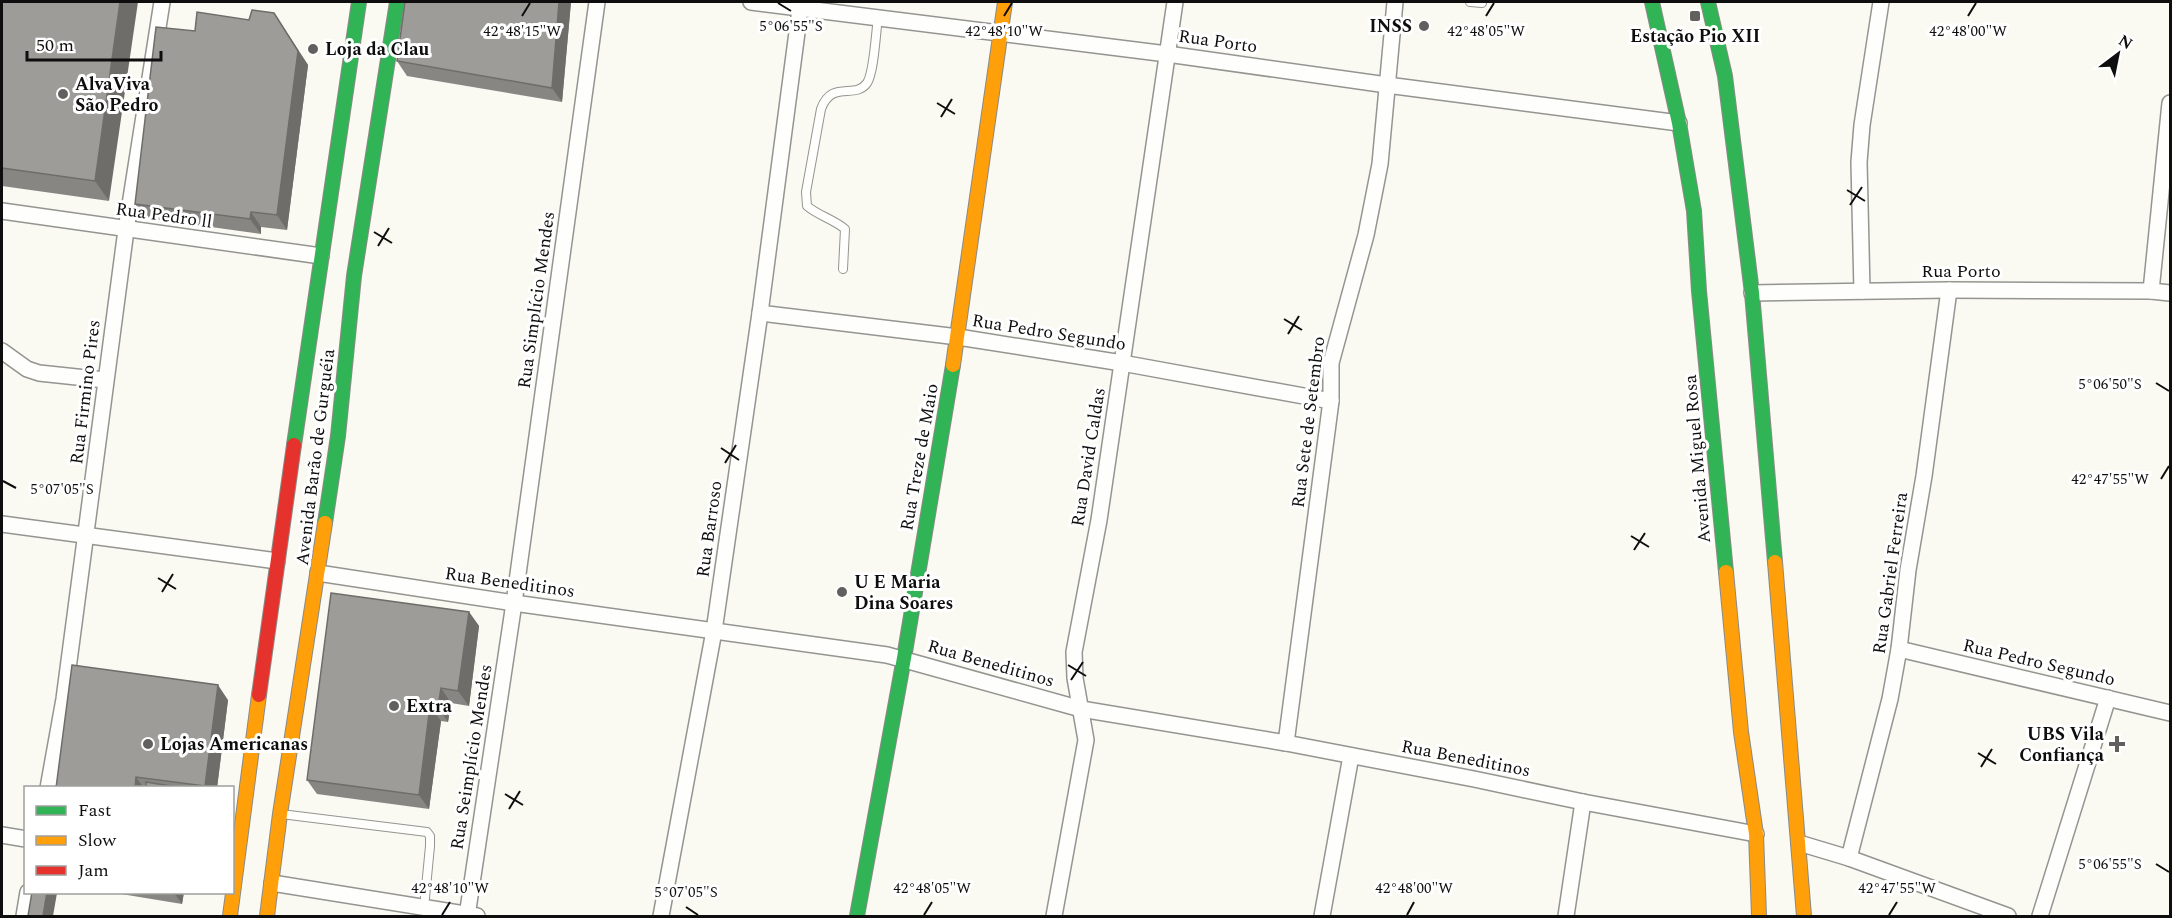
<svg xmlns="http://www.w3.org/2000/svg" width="2172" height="918" viewBox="0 0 2172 918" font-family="Spectral,serif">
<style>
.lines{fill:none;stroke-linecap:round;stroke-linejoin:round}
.lane-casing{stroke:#949491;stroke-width:10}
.street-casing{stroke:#949491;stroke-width:18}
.fast-casing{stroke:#8b8a87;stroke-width:16}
.slow-casing{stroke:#8b8a87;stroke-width:16}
.jam-casing{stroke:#8b8a87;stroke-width:16}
.lane{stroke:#fefefd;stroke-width:8}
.street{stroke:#fefefd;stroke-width:15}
.fast{stroke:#30b455;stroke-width:14}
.slow{stroke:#ff9f0a;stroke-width:14}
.jam{stroke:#e5322d;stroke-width:14}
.wall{fill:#888683}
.shaded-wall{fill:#6f6d6a}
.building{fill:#9e9c98;stroke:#6f6d6a;stroke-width:1.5}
.ticks{fill:none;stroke:#0e0e0e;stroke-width:2}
.poi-dot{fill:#61605e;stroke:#fff;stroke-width:2}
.labels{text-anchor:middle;stroke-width:6;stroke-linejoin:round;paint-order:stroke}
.poi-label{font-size:18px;font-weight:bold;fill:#0e0e0e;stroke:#fff;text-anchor:start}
.street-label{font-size:18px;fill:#0e0e0e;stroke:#fff}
.ticks-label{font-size:15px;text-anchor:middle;fill:#0e0e0e;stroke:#fff;stroke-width:6;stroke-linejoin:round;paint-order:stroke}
</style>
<rect width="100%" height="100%" fill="#faf9f2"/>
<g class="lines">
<defs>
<g id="lane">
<polyline points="1470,2 1482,3"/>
<path d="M843 269 845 229C833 219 819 216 807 206L806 192 821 109C832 79 855 100 867 83 874 73 876 31 878 17"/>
<polyline points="281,814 427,832 430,836 430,846 424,908"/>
</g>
<g id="street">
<polyline points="751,2 1167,54 1387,85 1679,123"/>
<polyline points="2,211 321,256"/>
<polyline points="1862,291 1859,162 1862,125 1881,2"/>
<polyline points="2151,291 2170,103"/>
<polyline points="1752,293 1949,290 2151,291 2170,293"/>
<polyline points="760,313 958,337 1122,363 1331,401"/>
<polyline points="2,351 27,369 39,373 105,380"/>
<polyline points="2,524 277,561"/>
<polyline points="318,573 514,603 887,655 1081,709 1286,743 1474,779 1583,802 1756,834"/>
<polyline points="1899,649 2170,713"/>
<polyline points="1286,743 1331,401 1331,363 1366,235 1380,164 1395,2"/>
<polyline points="48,788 64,699 126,230 162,2"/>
<polyline points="2,835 26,839"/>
<polyline points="1799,843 1849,858 2008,916"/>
<polyline points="1849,858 1890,699 1899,649 1908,570 1924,476 1949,290"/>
<polyline points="272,883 477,916"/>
<polyline points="24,916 28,892"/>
<polyline points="467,916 514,603 597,2"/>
<polyline points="661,916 714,631 760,313 801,2"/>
<polyline points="1054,916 1086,740 1075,678 1074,652 1099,520 1175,2"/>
<polyline points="1322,916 1351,756"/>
<polyline points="1566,916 1583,802"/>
<polyline points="2040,916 2108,698"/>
</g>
<g id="fast">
<polyline points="1652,2 1679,123 1694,211 1699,291 1726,572"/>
<polyline points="1708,2 1725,76 1752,293 1775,562"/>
<polyline points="294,445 359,2"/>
<polyline points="325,523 338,436 354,276 397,2"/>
<polyline points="857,916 904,658 953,365"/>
</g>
<g id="slow">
<polyline points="953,365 1005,2"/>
<polyline points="1775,562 1804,916"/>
<polyline points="1726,572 1741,732 1756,834 1759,916"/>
<polyline points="230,916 259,695"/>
<polyline points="267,916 280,814 325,523"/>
</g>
<polyline id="jam" points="259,695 294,445"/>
</defs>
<use href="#lane" class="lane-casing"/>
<use href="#street" class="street-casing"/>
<use href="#fast" class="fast-casing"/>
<use href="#slow" class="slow-casing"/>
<use href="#jam" class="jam-casing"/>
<use href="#lane" class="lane"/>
<use href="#street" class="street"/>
<use href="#fast" class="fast"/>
<use href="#slow" class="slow"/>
<use href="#jam" class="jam"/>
</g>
<g class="wall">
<polygon points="2,2 109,201 2,186"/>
<polygon points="405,2 571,2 562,102 407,76 397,61"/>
<polygon points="274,13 308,65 287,230 261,227 261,234 146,218 135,204 195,31 249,20"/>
<polygon points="469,612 479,626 469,706 451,703 448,722 441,721 429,809 317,794 307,780"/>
<polygon points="228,700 217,788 56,788"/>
<polygon points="109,892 184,892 182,904"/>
</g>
<g class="shaded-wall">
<polygon points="120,2 138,2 109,201 95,181"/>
<polygon points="559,2 571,2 562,102 552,88"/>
<polygon points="274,13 308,65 287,230 277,215"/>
<polygon points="251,212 261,227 261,234 250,219"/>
<polygon points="469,612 479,626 469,706 458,691"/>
<polygon points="218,685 228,700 217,788 206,788 205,786"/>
<polygon points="441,688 451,703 448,722 438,707"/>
<polygon points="430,706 441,721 429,809 419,795"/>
<polygon points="136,777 144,788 135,788"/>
<polygon points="47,892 57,893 53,916 43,916"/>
<polygon points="184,892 182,904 174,893"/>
</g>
<g class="building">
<polygon points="2,2 120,2 95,181 2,168"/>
<polygon points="405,2 559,2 552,88 397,61"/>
<polygon points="252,10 274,13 298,51 277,215 251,212 250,219 135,204 156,27 195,31 197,12 249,20"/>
<polygon points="331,593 469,612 458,691 441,688 438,707 430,706 419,795 307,780"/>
<polygon points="72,665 218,685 205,786 136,777 135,788 56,788"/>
<polygon points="146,782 183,788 146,788"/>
<polygon points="32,892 47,892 43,916 28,916"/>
</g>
<path class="ticks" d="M778 3 791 11M522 16 530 3M1004 16 1012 3M1486 16 1494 3M1968 16 1976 3M937 103 955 114M941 117 952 99M1847 190 1865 201M1850 205 1862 187M374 232 392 243M378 246 389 228M1284 319 1302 330M1288 334 1299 316M2156 383 2169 391M721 448 739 460M725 463 736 445M2161 479 2169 466M3 481 16 488M1631 536 1649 547M1634 550 1645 533M158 578 176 589M162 592 173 574M1068 665 1086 676M1071 680 1083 662M1978 753 1996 764M1981 767 1992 749M505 794 523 805M509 809 520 791M2156 864 2169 872M686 907 698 915M442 915 450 902M924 915 932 902M1407 915 1414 902M1889 915 1897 902"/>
<g class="poi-dot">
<rect x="1689" y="10" width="12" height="12" rx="3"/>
<circle cx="1424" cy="26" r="6"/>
<circle cx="313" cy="49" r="6"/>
<circle cx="63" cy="94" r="6"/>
<circle cx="842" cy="592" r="6"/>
<circle cx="394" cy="706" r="6"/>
<circle cx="148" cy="744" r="6"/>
<path d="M2114 735h6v6h6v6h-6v6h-6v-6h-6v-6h6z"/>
</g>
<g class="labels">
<g class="poi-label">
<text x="1412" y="32" text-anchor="end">INSS</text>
<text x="1695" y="42" text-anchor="middle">Estação Pio XII</text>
<text x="325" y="55">Loja da Clau</text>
<text x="75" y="90">AlvaViva<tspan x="75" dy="21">São Pedro</tspan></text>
<text x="854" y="588">U E Maria<tspan x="854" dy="21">Dina Soares</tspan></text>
<text x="406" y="712">Extra</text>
<text x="2104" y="740" text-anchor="end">UBS Vila<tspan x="2104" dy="21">Confiança</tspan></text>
<text x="160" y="750">Lojas Americanas</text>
</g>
<g class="street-label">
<text transform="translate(1218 41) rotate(8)" y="6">Rua Porto</text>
<text transform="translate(164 215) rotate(8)" y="6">Rua Pedro ll</text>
<text x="1961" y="277">Rua Porto</text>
<text transform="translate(536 300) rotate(-82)" y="6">Rua Simplício Mendes</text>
<text transform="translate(1049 332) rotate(9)" y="6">Rua Pedro Segundo</text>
<text transform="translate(85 392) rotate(-83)" y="6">Rua Firmino Pires</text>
<text transform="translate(1308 422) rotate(-83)" y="6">Rua Sete de Setembro</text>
<text transform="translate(315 457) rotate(-83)" y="6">Avenida Barão de Gurguéia</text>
<text transform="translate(919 457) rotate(-80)" y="6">Rua Treze de Maio</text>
<text transform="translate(1088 457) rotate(-81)" y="6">Rua David Caldas</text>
<text transform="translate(1697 459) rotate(-95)" y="6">Avenida Miguel Rosa</text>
<text transform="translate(709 529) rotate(-82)" y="6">Rua Barroso</text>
<text transform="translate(1890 573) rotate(-82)" y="6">Rua Gabriel Ferreira</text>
<text transform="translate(510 582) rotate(8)" y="6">Rua Beneditinos</text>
<text transform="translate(2039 662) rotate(13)" y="6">Rua Pedro Segundo</text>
<text transform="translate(991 663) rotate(16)" y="6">Rua Beneditinos</text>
<text transform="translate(471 757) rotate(-81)" y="6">Rua Seimplício Mendes</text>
<text transform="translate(1466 758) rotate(11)" y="6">Rua Beneditinos</text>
</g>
</g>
<g class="ticks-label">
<text x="791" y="31">5°06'55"S</text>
<text x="522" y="36">42°48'15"W</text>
<text x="1004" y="36">42°48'10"W</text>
<text x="1486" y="36">42°48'05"W</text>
<text x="1968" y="36">42°48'00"W</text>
<text x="2110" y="389">5°06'50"S</text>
<text x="2110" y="484">42°47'55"W</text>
<text x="62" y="494">5°07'05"S</text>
<text x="2110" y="869">5°06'55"S</text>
<text x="450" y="893">42°48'10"W</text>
<text x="932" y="893">42°48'05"W</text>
<text x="1414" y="893">42°48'00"W</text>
<text x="1897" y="893">42°47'55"W</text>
<text x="686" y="897">5°07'05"S</text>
</g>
<rect width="2172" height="918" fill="none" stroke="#0e0e0e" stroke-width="6"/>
<rect x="24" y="786" width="210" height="108" fill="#ffffff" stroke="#9f9f9f" stroke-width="1.5"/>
<rect x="36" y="806" width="30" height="9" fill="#30b455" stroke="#9f9f9f" stroke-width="1.5"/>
<text x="78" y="816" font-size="18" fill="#0e0e0e">Fast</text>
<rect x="36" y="836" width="30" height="9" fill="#ff9f0a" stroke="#9f9f9f" stroke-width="1.5"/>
<text x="78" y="846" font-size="18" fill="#0e0e0e">Slow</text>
<rect x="36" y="866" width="30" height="9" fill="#e5322d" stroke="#9f9f9f" stroke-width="1.5"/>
<text x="78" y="876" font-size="18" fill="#0e0e0e">Jam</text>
<g transform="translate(2118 54) rotate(32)" stroke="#ffffff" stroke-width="4.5" paint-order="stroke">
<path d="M0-4.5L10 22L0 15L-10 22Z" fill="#0e0e0e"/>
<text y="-9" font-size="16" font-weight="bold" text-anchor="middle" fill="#0e0e0e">N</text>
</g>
<path d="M27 51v9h134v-9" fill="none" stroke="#0e0e0e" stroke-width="3"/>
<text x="36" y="51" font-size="18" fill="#0e0e0e" stroke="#ffffff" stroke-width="4.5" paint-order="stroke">50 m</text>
</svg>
